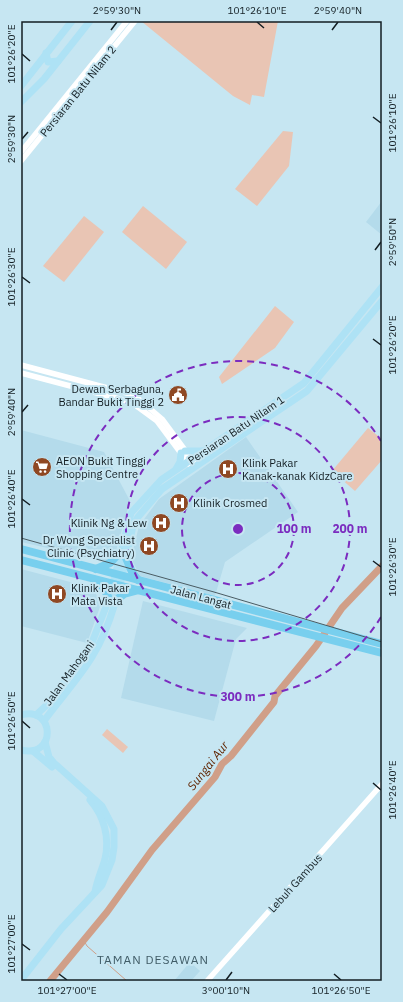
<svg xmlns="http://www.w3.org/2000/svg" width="403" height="1002" viewBox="0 0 403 1002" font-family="'IBM Plex Sans',sans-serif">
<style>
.built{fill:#b4dbeb}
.green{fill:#e9c5b4}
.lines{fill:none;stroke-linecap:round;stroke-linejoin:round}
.stream{stroke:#d09f88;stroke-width:1}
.river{stroke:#d09f88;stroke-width:7}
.minor{stroke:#fff;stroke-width:5.5}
.major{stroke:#aee2f5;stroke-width:7}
.highway{stroke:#78cfee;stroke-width:8}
.tram{stroke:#4a5c63;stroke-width:1}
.ticks{fill:none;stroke:#131e23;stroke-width:1.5}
.ring{fill:none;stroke:#7b2cbf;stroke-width:2;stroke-dasharray:7 5}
.labels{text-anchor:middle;stroke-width:4;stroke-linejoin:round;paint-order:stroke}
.street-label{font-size:11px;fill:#131e23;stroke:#c6e6f2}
.poi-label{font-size:11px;fill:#131e23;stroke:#c6e6f2;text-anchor:start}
.water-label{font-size:12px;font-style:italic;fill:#602400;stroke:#c6e6f2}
.neighbourhood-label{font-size:12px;letter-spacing:1px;fill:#405c67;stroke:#c6e6f2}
.centre{fill:#7b2cbf;stroke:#c6e6f2;stroke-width:2}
.ring-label{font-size:12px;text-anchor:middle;font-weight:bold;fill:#7b2cbf;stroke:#c6e6f2;stroke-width:4;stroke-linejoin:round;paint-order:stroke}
.neatline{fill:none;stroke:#131e23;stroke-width:1.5}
.ticks-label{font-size:10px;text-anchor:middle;fill:#131e23}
</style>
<rect width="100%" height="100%" fill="#c6e6f2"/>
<g class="built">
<polygon points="382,201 382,235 366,222"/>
<polygon points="21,430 104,452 130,501 114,558 105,561 21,542"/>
<polygon points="246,437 298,512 225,562 215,596 140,576 131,558 139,526 159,499"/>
<polygon points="21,569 93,588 101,604 87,643 21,626"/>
<polygon points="143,601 247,628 236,639 214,721 121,698"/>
<polygon points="190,962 200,971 191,981 174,981"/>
</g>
<g class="green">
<polygon points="141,21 278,21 264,97 252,95 250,105 233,96"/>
<polygon points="283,131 293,132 289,166 257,206 235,189"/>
<polygon points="143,206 187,242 166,269 122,232"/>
<polygon points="84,216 104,232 64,282 43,266"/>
<polygon points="275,306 294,322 275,348 222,384 219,377"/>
<polygon points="368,428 382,439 382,460 355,491 332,471"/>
<polygon points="107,729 128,747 123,753 102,735"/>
</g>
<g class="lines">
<polyline class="stream" points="83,939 87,946 127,981"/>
<polyline class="river" points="50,981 107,912 152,850 215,777 222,764 231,756 274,702 275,696 316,646 342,608 382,566"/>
<g class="minor">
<polyline points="21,152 127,21"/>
<polyline points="21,161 135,21"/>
<polyline points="21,365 134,395 162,419 196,465"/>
<polyline points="21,373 131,402 157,421 189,464"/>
<polyline points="207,981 382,784"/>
</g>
<g class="major">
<polyline points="46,53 48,62 58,61"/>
<polyline points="21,86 72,21"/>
<polyline points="21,102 44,79 90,21"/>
<polyline points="185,451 203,451"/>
<polyline points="176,469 180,462 181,453"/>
<path d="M21 715C55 705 57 759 21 750"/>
<polyline points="36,715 51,701 91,645 109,599 131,513 161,480 304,383 382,287"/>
<path d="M44 721C59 700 78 680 92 657 116 618 123 570 133 526L138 517 162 489 307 391 382 301"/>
<polyline points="33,751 52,767"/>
<path d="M90 800C104 816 110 838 105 859 102 870 97 880 95 892"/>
<polyline points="21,980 61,929 102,885 112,860 114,847 114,829 102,806 54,763 49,757 45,742"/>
</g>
<g class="highway">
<polyline points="21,549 382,644"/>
<polyline points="126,558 132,572 138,580"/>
<polyline points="21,560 382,653"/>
<polyline points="96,569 110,563 120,552"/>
<polyline points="95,580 104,588 109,599"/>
<polyline points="115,601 124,594 139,590"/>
</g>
<polyline class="tram" points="21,538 214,592 382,642"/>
</g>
<path class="ticks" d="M257 22 264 28M111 30 117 22M332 30 338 22M22 54 30 61M373 117 381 123M22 139 28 132M375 250 381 242M22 277 30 283M373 339 381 345M22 412 28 405M22 499 30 505M373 561 381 567M22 721 30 728M373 783 381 790M22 944 30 950M59 974 67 980M334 974 341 980M226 980 232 972"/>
<g class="ring">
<circle cx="238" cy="529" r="56"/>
<circle cx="238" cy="529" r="112"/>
<path d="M381 617A168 168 0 1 1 381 441"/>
</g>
<defs>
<symbol id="civic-disc" viewBox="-11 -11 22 22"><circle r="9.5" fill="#8f4823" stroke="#c6e6f2"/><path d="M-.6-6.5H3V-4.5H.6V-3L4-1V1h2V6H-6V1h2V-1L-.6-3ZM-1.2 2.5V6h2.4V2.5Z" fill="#fff"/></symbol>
<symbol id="supermarket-disc" viewBox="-11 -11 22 22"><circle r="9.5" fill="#8f4823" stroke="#c6e6f2"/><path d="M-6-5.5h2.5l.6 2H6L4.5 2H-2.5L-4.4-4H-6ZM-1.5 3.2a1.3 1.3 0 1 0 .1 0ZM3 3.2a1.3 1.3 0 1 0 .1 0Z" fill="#fff"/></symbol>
<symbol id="hospital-disc" viewBox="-11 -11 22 22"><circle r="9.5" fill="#8f4823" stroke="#c6e6f2"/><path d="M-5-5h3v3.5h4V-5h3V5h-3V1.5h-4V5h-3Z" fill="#fff"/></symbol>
</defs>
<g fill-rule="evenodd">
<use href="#civic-disc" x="167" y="384" width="22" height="22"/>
<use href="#supermarket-disc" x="31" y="456" width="22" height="22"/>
<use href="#hospital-disc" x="217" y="458" width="22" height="22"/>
<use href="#hospital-disc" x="168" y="492" width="22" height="22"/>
<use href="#hospital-disc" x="150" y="512" width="22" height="22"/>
<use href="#hospital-disc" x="138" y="535" width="22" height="22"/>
<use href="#hospital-disc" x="46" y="583" width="22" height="22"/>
</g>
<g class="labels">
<g class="street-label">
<text transform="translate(78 91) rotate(-51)" y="4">Persiaran Batu Nilam 2</text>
<text transform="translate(236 430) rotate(-34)" y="4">Persiaran Batu Nilam 1</text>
<text transform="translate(201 597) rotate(15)" y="4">Jalan Langat</text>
<text transform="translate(69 673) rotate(-54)" y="4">Jalan Mahogani</text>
<text transform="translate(295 883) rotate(-48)" y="4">Lebuh Gambus</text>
</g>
<g class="poi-label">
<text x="164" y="393" text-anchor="end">Dewan Serbaguna,<tspan x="164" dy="13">Bandar Bukit Tinggi 2</tspan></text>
<text x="56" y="465">AEON Bukit Tinggi<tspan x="56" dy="13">Shopping Centre</tspan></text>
<text x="242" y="467">Klink Pakar<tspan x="242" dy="13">Kanak-kanak KidzCare</tspan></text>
<text x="193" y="507">Klinik Crosmed</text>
<text x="147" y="527" text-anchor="end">Klinik Ng &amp; Lew</text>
<text x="135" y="544" text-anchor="end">Dr Wong Specialist<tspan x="135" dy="13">Clinic (Psychiatry)</tspan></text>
<text x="71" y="592">Klinik Pakar<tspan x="71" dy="13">Mata Vista</tspan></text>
</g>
<g class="water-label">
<text transform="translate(208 766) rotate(-52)" y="4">Sungai Aur</text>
</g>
<g class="neighbourhood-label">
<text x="153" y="964">TAMAN DESAWAN</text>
</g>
</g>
<circle cx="238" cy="529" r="6" class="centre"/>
<g class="ring-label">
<text x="294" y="533">100 m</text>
<text x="350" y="533">200 m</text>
<text x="238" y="701">300 m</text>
</g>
<rect width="403" height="1002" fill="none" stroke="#c6e6f2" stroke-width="44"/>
<rect x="22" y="22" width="359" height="958" class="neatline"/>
<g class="ticks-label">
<text x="117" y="14">2°59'30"N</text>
<text x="257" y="14">101°26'10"E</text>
<text x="338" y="14">2°59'40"N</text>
<text transform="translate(11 54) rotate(-90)" y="4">101°26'20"E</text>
<text transform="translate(392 123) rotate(-90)" y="4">101°26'10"E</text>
<text transform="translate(11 139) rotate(-90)" y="4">2°59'30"N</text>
<text transform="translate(392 242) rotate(-90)" y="4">2°59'50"N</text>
<text transform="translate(11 277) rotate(-90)" y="4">101°26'30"E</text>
<text transform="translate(392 345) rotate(-90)" y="4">101°26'20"E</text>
<text transform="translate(11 412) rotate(-90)" y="4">2°59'40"N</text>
<text transform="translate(11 499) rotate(-90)" y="4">101°26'40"E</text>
<text transform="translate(392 567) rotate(-90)" y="4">101°26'30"E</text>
<text transform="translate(11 721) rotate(-90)" y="4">101°26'50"E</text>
<text transform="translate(392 790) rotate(-90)" y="4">101°26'40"E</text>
<text transform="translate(11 944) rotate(-90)" y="4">101°27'00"E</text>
<text x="67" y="994">101°27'00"E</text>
<text x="226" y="994">3°00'10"N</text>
<text x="341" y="994">101°26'50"E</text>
</g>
</svg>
